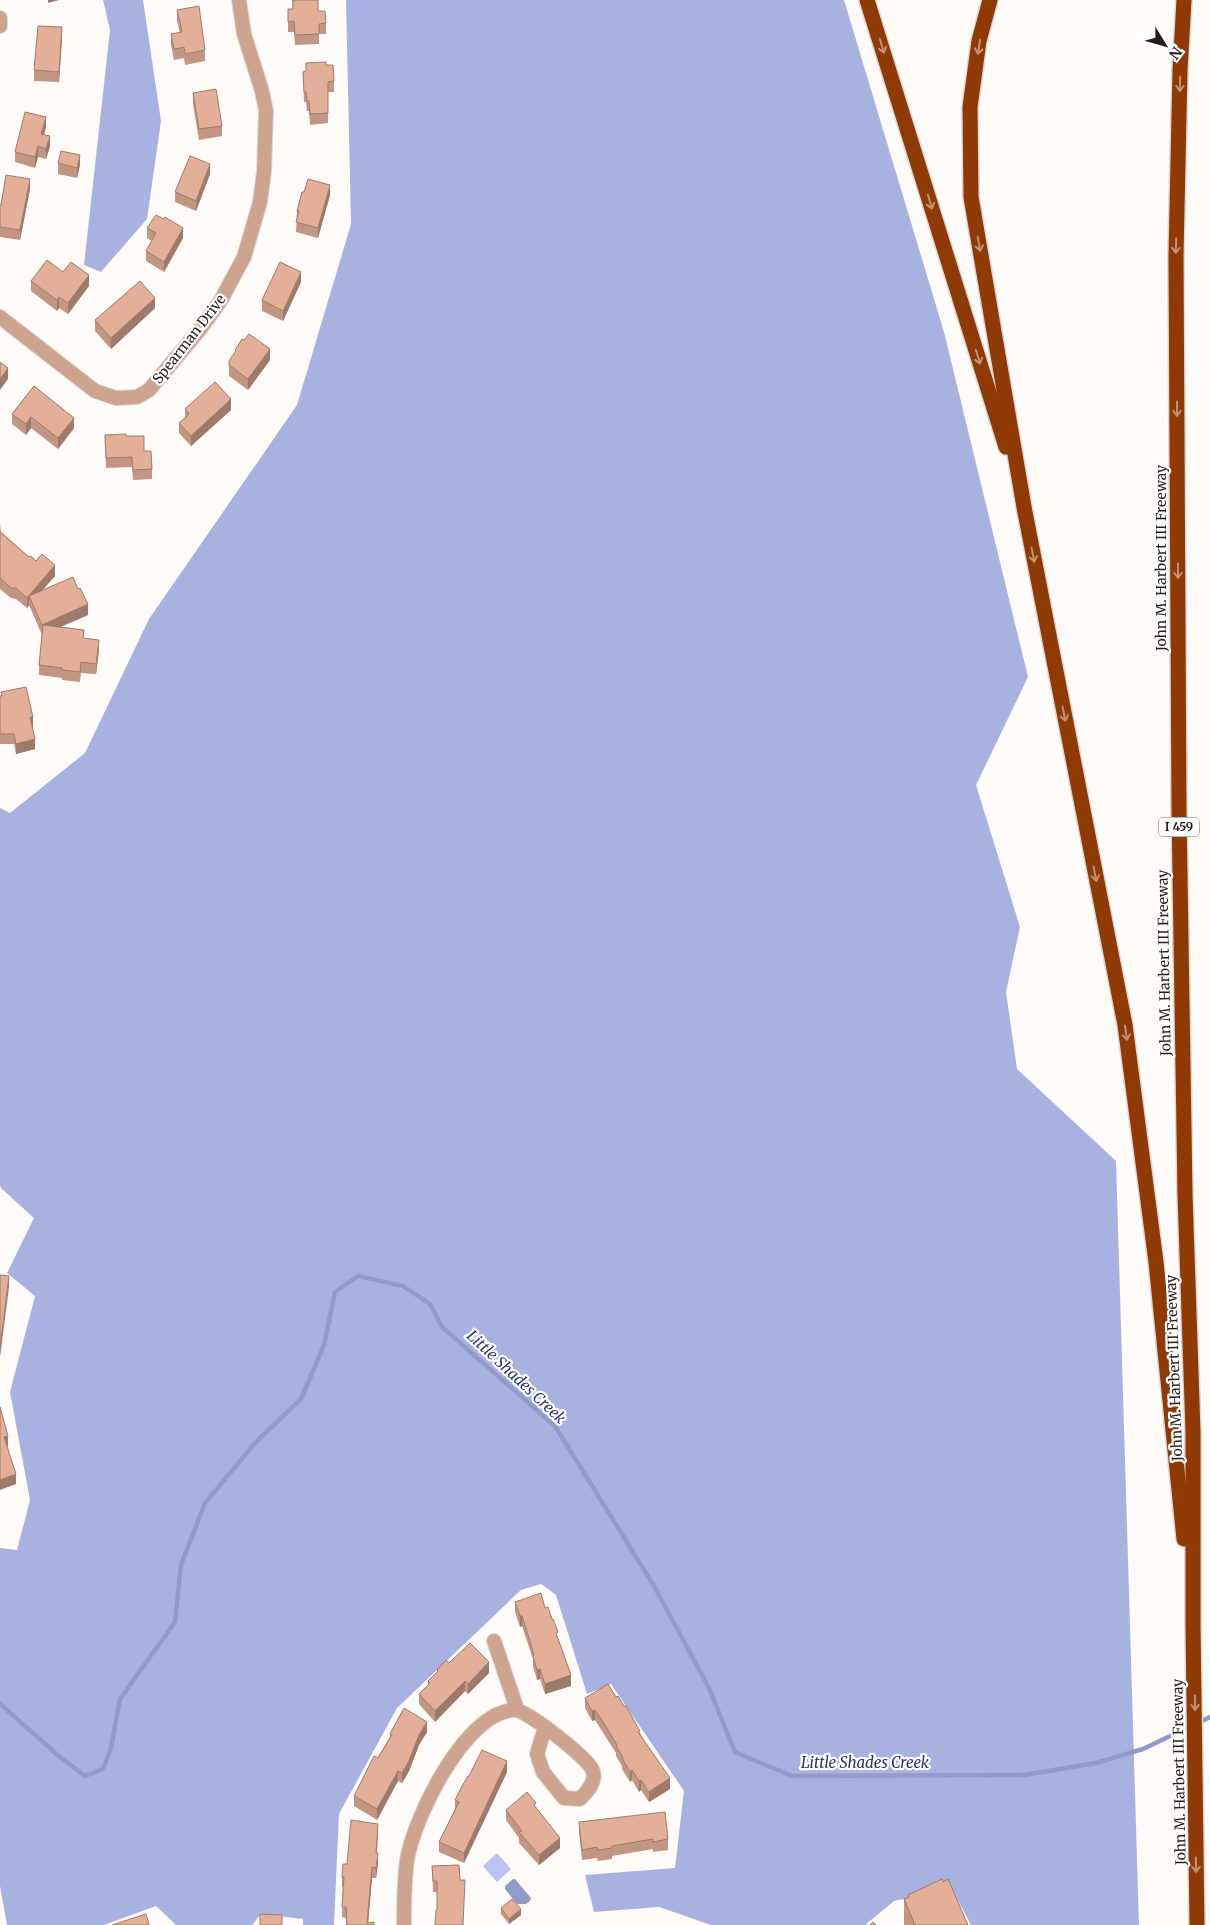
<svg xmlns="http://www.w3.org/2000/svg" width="1210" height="1925" viewBox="0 0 1210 1925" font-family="Merriweather,serif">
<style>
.green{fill:#bac4f3}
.forest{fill:#a8b2e1}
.water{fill:#919bc9}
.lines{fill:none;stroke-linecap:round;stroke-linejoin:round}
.stream{stroke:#919bc9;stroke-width:4.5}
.minor-casing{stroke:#dbd8d5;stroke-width:16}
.motorway-casing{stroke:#dbd8d5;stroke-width:18}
.minor{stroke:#cea390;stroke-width:14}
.motorway{stroke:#8f3905;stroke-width:15}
.wall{fill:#c39684}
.shaded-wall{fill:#9f7a6b}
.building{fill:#e3af99;stroke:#9f7a6b}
.oneway{stroke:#c19276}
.labels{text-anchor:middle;stroke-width:4.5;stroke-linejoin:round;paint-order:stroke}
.shield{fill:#fff;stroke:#66625f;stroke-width:1}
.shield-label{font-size:12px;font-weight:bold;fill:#241e1b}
.street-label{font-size:14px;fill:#241e1b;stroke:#fff}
.water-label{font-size:15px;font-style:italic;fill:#2c326b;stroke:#fff}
</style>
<rect width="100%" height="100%" fill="#fefbf9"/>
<polygon class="green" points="497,1853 511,1869 497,1882 483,1866"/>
<g class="forest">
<polygon points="103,0 143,0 161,121 147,219 101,272 84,265 110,30"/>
<polygon points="346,0 844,0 944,332 1028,677 976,785 1020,927 1006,992 1017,1069 1116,1161 1139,1925 971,1925 952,1889 894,1901 865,1925 711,1925 659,1907 594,1912 585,1875 675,1868 684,1791 611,1684 587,1694 556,1595 541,1584 521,1590 397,1708 339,1814 334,1925 303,1925 303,1919 261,1914 252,1925 176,1925 156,1906 104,1925 7,1925 0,1886 0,1548 17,1550 30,1500 10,1392 35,1296 7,1273 34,1218 1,1188 0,1185 0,808 10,813 85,753 149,619 297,405 351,224"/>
</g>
<polygon class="water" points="513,1879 515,1879 531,1898 530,1901 526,1904 517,1904 505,1889 505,1886"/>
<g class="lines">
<g class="stream">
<polyline points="0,1704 60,1757 85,1776 103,1769 111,1748 120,1699 175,1622 181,1565 205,1503 256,1442 301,1399 324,1345 335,1292 358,1276 403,1286 430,1304 442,1327 555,1426 654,1586 708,1686 735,1752 792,1776 1024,1775 1096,1763 1143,1749 1191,1726"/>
<polyline points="1198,1723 1210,1717"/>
</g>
<defs>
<g id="minor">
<polyline points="0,18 0,26"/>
<polyline points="0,317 95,391 116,398 137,397 149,390 201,328 221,300 244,257 260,202 264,172 266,111 262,91 244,34 239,0"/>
<polyline points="494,1641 517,1709"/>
<path d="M404 1925C404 1903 404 1882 407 1860 414 1818 465 1711 515 1710 527 1710 586 1757 592 1769 598 1780 587 1792 580 1799L564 1798 543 1772 537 1754 545 1727"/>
</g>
<g id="motorway">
<polyline points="867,0 1006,447"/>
<polyline points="990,0 979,41 970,107 971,197 1024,507 1125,1025 1156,1262 1184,1539"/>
<polyline points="1184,0 1180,70 1176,255 1179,811 1185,1194 1193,1432 1193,1624 1197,1925"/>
</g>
</defs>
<use href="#minor" class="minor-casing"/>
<use href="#motorway" class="motorway-casing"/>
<use href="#minor" class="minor"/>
<use href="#motorway" class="motorway"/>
</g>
<g class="wall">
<polygon points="292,0 318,0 318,11 326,23 326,34 319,34 319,44 295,45 294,32 288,32 288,9 293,9"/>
<polygon points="177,10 205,50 205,61 185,65 184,58 174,60 171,45 171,34 180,33 177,21"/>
<polygon points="62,38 59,82 34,81 34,70"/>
<polygon points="326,65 334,81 334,92 328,92 328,123 310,125 309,111 307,111 306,102 304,102 303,72"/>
<polygon points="193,93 222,126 222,136 199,140 193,104"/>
<polygon points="46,127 44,135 50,146 46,159 38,157 35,168 15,162 15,152"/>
<polygon points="58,163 80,165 77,178 58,174"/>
<polygon points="210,174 196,211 175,202 175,192"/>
<polygon points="30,189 20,240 0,237 0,205 1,205"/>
<polygon points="330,195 318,238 296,232 297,211"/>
<polygon points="164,219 183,238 164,272 146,261 146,251 152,241 147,238 147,228"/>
<polygon points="63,272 89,286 68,314 59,308 57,311 31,291 31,281"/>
<polygon points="301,282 283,321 262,311 262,300"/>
<polygon points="155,308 111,349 95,331 95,320"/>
<polygon points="244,340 270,360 248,390 229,376 229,361 235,353 235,350"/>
<polygon points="34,386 74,428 58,449 31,428 26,435 12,424 12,414"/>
<polygon points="185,409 231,410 191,446 179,433 179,423 185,418"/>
<polygon points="105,435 126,436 144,451 152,469 152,479 133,480 132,467 106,468"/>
<polygon points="0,524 1,532 29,557 55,576 42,590 88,615 60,627 84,638 99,650 96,674 81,673 80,682 62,680 62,678 39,675 39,665 42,635 29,605 27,608 16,599 11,598 0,589"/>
<polygon points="1,692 33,727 32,727 35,749 16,754 14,744 0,744 0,696 1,696"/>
<polygon points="515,1602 545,1608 558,1639 571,1686 545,1694 540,1679 537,1680 533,1666 533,1659 522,1626 520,1627 515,1612"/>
<polygon points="449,1663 489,1673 468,1694 465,1691 435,1722 419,1704 419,1694 428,1685 428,1681 437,1673 437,1670"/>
<polygon points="616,1697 640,1733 670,1789 649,1802 641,1790 639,1792 632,1780 630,1782 622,1769 622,1766 616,1756 616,1753 595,1720 592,1721 585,1708 585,1698"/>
<polygon points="427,1732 419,1745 409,1771 402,1783 398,1781 377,1820 354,1806 354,1796 390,1737 390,1734"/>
<polygon points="507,1772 464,1863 439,1852 439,1842 455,1810 455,1800 469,1776"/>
<polygon points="536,1808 560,1848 539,1865 519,1843 519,1838 506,1820 506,1810"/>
<polygon points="579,1822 668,1839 668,1850 653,1852 653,1849 612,1856 612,1859 598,1861 597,1858 582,1860 579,1832"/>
<polygon points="378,1834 377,1853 378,1863 376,1878 372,1878 368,1923 374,1925 346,1925 346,1918 342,1917 343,1887 342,1887 342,1877 347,1864"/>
<polygon points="459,1865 437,1892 433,1892 432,1866"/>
<polygon points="908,1895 968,1925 904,1925 904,1899 908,1897"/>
<polygon points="501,1908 521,1915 509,1924 501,1914"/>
</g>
<g class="shaded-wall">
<polygon points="48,0 59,0 48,3"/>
<polygon points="62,27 62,38 59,82 59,72"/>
<polygon points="46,117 46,127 41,144 41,134"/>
<polygon points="50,136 50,146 46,159 46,149"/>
<polygon points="38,146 38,157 35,168 35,157"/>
<polygon points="80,155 80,165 77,178 77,168"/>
<polygon points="210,164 210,174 196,211 196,201"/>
<polygon points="30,179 30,189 20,240 20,230"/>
<polygon points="330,185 330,195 318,238 318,228"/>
<polygon points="183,228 183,238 164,272 164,262"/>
<polygon points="301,272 301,282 283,321 283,311"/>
<polygon points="89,275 89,286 68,314 68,303"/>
<polygon points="59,297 59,308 57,311 57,300"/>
<polygon points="155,298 155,308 111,349 111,338"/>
<polygon points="270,349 270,360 248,390 248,379"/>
<polygon points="8,368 8,379 0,390 0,379"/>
<polygon points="231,399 231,410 191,446 191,436"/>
<polygon points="31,417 31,428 26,435 26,424"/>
<polygon points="74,418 74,428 58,449 58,438"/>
<polygon points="55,565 55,576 32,602 29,596 29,605 27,608 27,598"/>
<polygon points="88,604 88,615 42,635 42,625"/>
<polygon points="99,640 99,650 96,674 96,664"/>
<polygon points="30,717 33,717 33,727 30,728"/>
<polygon points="35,739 35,749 16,754 16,744"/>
<polygon points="9,1276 9,1287 0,1357 0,1347"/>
<polygon points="8,1436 8,1446 4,1448 4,1437"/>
<polygon points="16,1474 16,1484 0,1490 0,1480"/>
<polygon points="520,1616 522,1616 522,1626 520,1627"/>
<polygon points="489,1662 489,1673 468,1694 468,1684"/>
<polygon points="540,1669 540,1679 537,1680 537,1670"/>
<polygon points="571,1675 571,1686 545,1694 545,1684"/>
<polygon points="465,1681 465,1691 435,1722 435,1711"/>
<polygon points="595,1710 595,1720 592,1721 592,1711"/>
<polygon points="427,1722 427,1732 419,1745 409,1771 402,1783 402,1773 419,1735"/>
<polygon points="507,1761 507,1772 464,1863 464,1853"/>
<polygon points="632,1770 632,1780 630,1782 630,1772"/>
<polygon points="398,1771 398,1781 377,1820 377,1809"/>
<polygon points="670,1778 670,1789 649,1802 649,1792"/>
<polygon points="641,1780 641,1790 639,1792 639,1781"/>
<polygon points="560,1838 560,1848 539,1865 539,1855"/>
<polygon points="378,1853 378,1863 376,1878 376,1868"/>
<polygon points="372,1867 372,1878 368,1925 367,1925"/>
<polygon points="521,1909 521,1915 509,1924 509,1919"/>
</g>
<g class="building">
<polygon points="293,0 318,0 318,11 325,11 326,23 319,24 319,34 295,35 294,21 288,22 288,9 293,9"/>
<polygon points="199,6 205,50 185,54 184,47 174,49 171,34 182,32 177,10"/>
<polygon points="38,26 62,27 59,72 34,70"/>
<polygon points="326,62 326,65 333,65 334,81 328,82 328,113 310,114 309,101 307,101 306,92 304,92 303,72 306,71 306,63"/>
<polygon points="216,89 222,126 199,129 193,93"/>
<polygon points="25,112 46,117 41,134 50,136 46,149 38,146 35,157 15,152"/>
<polygon points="61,151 80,155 77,168 58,163"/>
<polygon points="190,156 210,164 196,201 175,192"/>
<polygon points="6,175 30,179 20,230 0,227 0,205 1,205"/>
<polygon points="308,179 330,185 318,228 296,222 299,211 297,211 302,192 304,192"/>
<polygon points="156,215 164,219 165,217 183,228 164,262 146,251 156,233 147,228"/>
<polygon points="47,260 63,272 71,262 89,275 68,303 59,297 57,300 31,281"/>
<polygon points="280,262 301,272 283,311 262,300"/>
<polygon points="140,281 155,298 111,338 95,320"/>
<polygon points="249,334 270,349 248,379 229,365 229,361 236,351 235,350 242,339 244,340"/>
<polygon points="0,362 8,368 0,379"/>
<polygon points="215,382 231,399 191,436 179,423 189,414 185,409"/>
<polygon points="34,386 74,418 58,438 31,417 26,424 12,414"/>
<polygon points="126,434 126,436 144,436 144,451 151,451 152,469 133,470 132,457 106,458 105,435"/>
<polygon points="0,532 29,557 31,556 36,561 42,554 55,565 27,598 16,588 11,588 0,578"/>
<polygon points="73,577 78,589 80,588 88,604 42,625 29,596"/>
<polygon points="43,625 84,630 83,638 99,640 96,664 81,662 80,672 62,670 62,668 39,665"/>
<polygon points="26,687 33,717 30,717 35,739 16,744 14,734 0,734 0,696 2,696 1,692"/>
<polygon points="0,1275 9,1276 0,1347"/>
<polygon points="0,1407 8,1436 4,1437 16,1474 0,1480"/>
<polygon points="541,1593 545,1608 548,1607 552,1619 553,1619 558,1632 556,1633 571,1675 545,1684 540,1669 537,1670 533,1656 534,1655 530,1641 522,1616 520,1616 515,1602"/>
<polygon points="470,1643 489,1662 468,1684 465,1681 435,1711 419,1694 430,1683 428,1681 438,1671 437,1670 446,1660 449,1663"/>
<polygon points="608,1684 616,1697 618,1696 624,1706 626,1706 640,1731 638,1732 670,1778 649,1792 641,1780 639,1781 632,1770 630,1772 622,1758 623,1757 616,1746 617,1745 602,1720 595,1710 592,1711 585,1698"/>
<polygon points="404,1708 427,1722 419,1735 409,1761 402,1773 398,1771 377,1809 354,1796 374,1756 378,1758 392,1735 390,1734"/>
<polygon points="482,1750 507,1761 464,1853 439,1842 459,1802 455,1800 461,1788 468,1776 469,1776"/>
<polygon points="527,1792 536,1803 534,1805 560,1838 539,1855 519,1832 522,1831 506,1810"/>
<polygon points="665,1812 668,1839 653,1842 653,1839 612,1846 612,1848 598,1850 597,1847 582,1850 579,1822"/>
<polygon points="351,1820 378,1824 376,1853 378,1853 376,1868 372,1867 367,1923 374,1922 374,1925 347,1925 346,1907 342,1907 344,1877 342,1877 343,1864 347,1864"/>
<polygon points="459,1865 460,1880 465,1880 463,1925 435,1925 436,1910 437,1910 437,1881 433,1881 432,1866"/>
<polygon points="942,1879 943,1882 948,1879 968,1925 915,1925 904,1899 909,1897 908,1895"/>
<polygon points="512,1899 521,1909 509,1919 501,1908"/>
<polygon points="146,1914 149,1925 112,1925"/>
<polygon points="260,1914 282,1915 282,1925 260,1925"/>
<polygon points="873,1922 876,1925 870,1925"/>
</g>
<defs><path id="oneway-shaft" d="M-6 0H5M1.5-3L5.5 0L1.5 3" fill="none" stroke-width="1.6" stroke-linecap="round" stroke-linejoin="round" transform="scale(1.25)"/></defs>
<g class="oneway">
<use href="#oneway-shaft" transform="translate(882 46) rotate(73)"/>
<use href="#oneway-shaft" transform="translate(979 47) rotate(99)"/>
<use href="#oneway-shaft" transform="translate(1180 84) rotate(91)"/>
<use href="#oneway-shaft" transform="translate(930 202) rotate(73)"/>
<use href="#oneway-shaft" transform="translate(979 244) rotate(80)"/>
<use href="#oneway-shaft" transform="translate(1176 246) rotate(91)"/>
<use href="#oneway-shaft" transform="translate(978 357) rotate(73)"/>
<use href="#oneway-shaft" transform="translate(1177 409) rotate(90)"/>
<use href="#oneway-shaft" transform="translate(1033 555) rotate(79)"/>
<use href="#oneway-shaft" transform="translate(1178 571) rotate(90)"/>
<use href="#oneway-shaft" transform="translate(1064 714) rotate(79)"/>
<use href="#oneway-shaft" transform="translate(1095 874) rotate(79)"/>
<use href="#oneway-shaft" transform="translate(1126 1033) rotate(82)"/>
<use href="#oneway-shaft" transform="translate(1195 1703) rotate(89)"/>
<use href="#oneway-shaft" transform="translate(1196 1865) rotate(89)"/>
</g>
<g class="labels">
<rect class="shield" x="1159" y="817.5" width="40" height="19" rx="4"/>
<g class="shield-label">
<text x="1179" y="831">I 459</text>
</g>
<g class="street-label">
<text transform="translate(189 339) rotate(-52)" y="5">Spearman Drive</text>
<text transform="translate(1161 558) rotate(-90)" y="5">John M. Harbert III Freeway</text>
<text transform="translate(1164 963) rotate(-91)" y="5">John M. Harbert III Freeway</text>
<text transform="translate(1174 1368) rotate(-92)" y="5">John M. Harbert III Freeway</text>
<text transform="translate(1179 1772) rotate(-91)" y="5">John M. Harbert III Freeway</text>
</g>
<g class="water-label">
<text transform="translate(516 1377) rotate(43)" y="5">Little Shades Creek</text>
<text x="865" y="1768">Little Shades Creek</text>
</g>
</g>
<g transform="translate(1165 45) rotate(127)" stroke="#ffffff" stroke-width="4" paint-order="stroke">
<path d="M0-4L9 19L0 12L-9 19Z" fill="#241e1b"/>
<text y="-8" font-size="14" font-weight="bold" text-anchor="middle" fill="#241e1b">N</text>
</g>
</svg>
